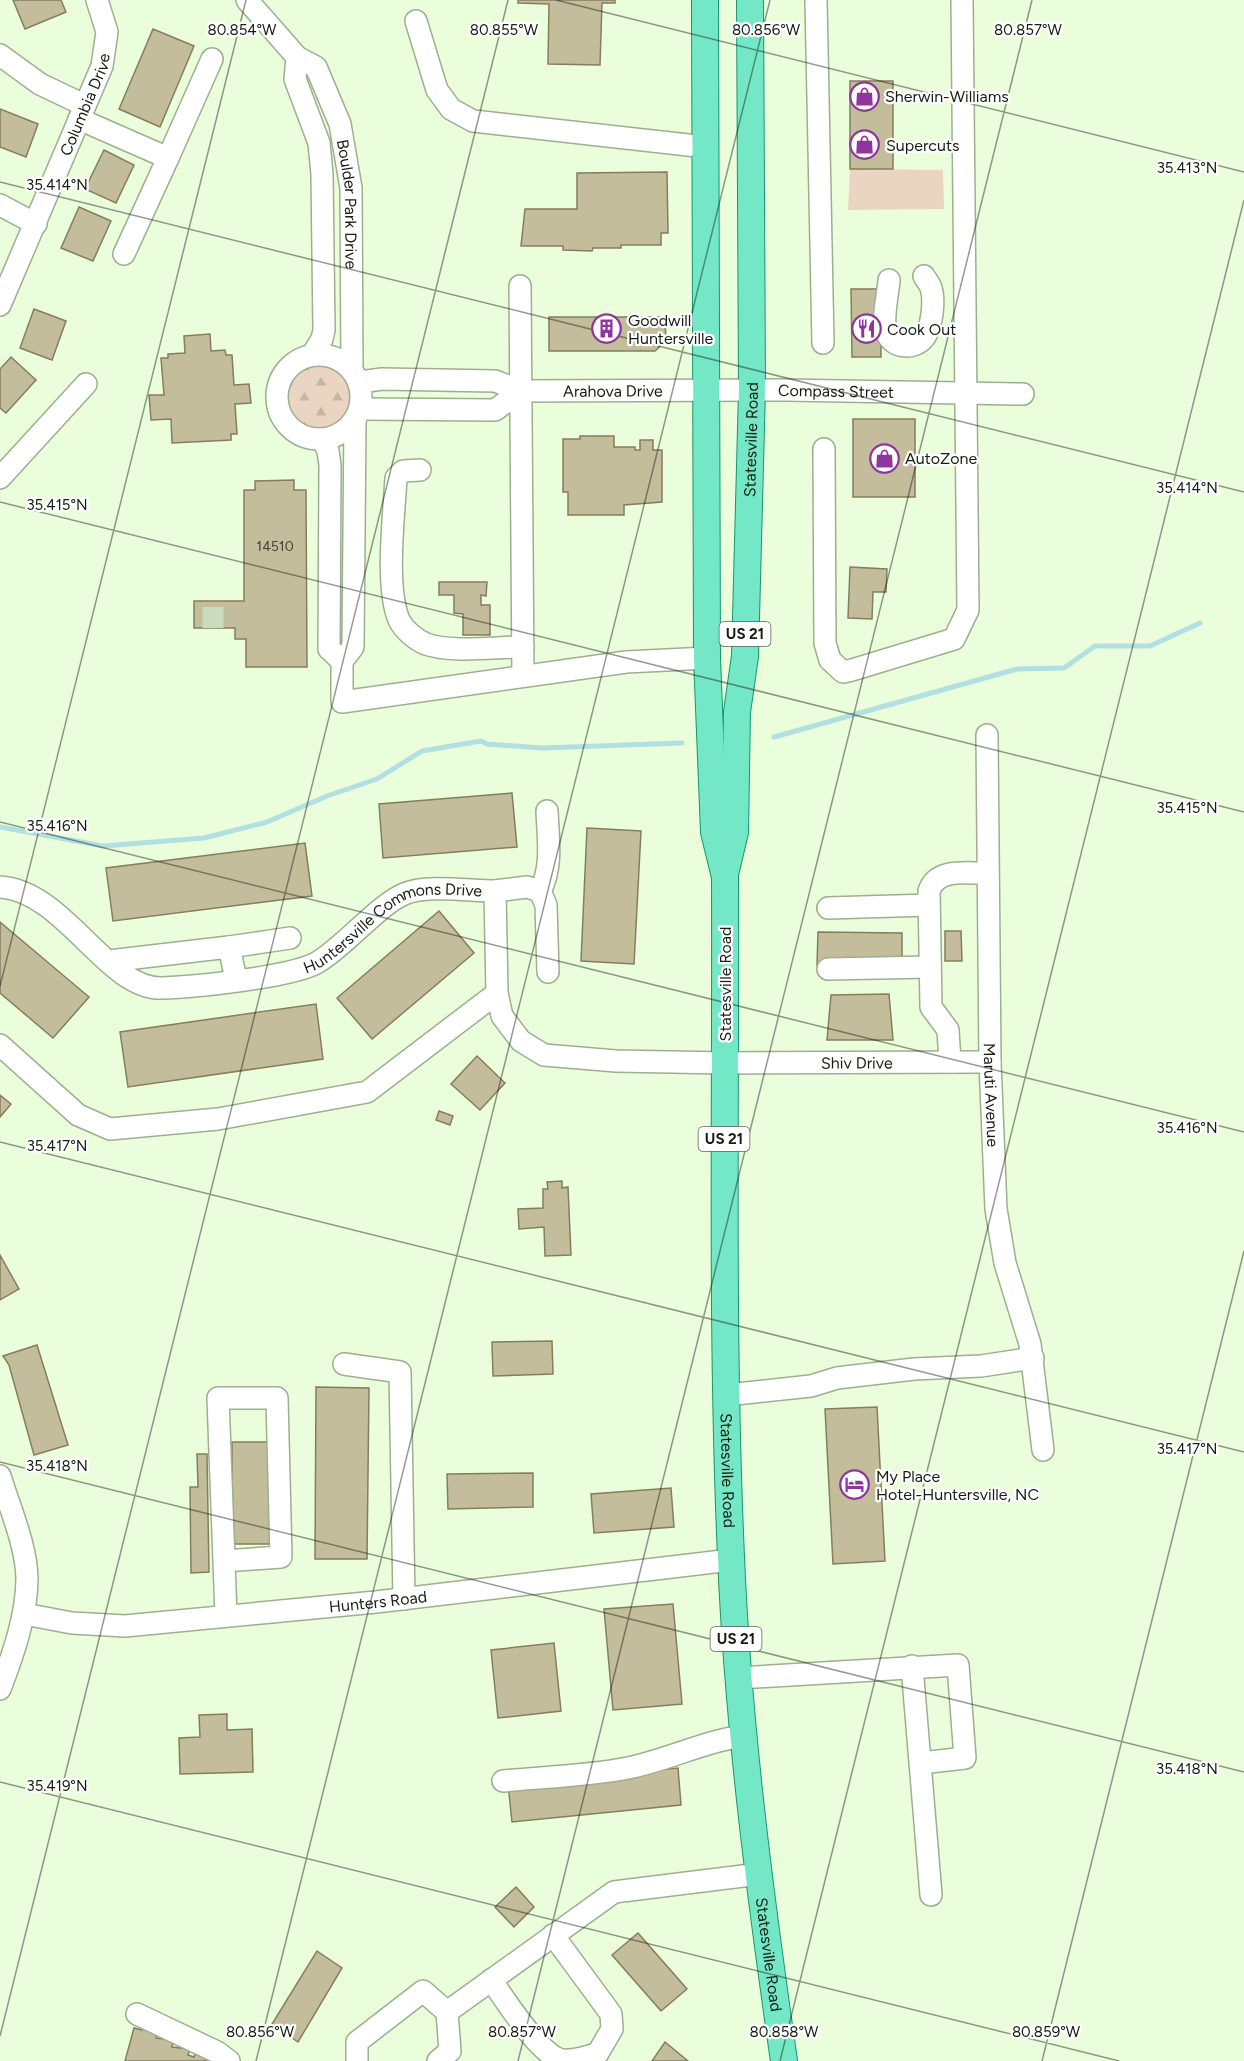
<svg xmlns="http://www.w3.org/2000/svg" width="1244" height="2061" viewBox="0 0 1244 2061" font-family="Figtree,sans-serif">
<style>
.grass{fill:#e9d5c2}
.forest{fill:url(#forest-firs)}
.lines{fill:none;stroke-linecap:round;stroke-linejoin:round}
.stream{stroke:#b2dfe1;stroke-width:5}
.building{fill:#c3bd9c;stroke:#847e5d;stroke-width:1.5}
.minor-tunnel{stroke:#cadcbe;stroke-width:21;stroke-dasharray:21 10;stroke-linecap:butt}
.minor-casing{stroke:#9caf90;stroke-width:24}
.major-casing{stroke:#179670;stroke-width:28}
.minor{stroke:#fff;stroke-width:21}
.major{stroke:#74e7c7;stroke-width:26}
.ticks{fill:none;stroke:#161d12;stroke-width:1.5;stroke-opacity:0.45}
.labels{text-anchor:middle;stroke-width:4.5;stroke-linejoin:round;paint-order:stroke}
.number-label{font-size:14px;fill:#414534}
.shield{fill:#fff;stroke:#5c6159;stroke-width:1.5}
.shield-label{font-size:15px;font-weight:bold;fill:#161d12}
.poi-label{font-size:16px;fill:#161d12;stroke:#fff;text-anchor:start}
.street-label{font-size:16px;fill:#161d12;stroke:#fff}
.ticks-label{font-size:15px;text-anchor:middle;fill:#161d12;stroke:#fff;stroke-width:4.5;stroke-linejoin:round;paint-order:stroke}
</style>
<defs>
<pattern id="forest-firs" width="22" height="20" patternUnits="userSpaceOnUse" patternTransform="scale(1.5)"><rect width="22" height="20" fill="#e9d5c2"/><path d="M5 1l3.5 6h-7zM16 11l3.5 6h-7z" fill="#c7b6a6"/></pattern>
</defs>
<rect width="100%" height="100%" fill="#eafedc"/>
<polygon class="grass" points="850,169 943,170 944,209 848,210"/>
<circle class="forest" cx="319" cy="396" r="42"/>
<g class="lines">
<g class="stream">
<polyline points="774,737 1017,669 1064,668 1095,646 1150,646 1200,623"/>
<polyline points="0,827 103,846 204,838 267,822 327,796 377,779 422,751 481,741 487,744 542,748 682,743"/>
</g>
</g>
<g class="building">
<polygon points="13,0 61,0 66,12 25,29"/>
<polygon points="518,0 615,0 615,3 602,3 600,65 548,64 549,4 518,3"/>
<polygon points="153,29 194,46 160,127 119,109"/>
<rect x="850" y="81" width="43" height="88"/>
<polygon points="0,109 38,124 26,157 0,147"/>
<polygon points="104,150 134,165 116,203 85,189"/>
<polygon points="667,172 668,233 661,233 661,245 621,245 621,248 593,248 592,251 563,250 563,246 521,246 525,209 577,209 577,173"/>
<polygon points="79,207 111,221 93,261 61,248"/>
<polygon points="851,289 883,289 881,301 881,357 852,357"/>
<polygon points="34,309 66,321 52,360 20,348"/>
<polygon points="549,317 665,317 666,341 655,351 549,351"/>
<polygon points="210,334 211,351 225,350 226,355 232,355 234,385 249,384 251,403 235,404 237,434 231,434 231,440 172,443 171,419 151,420 149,395 164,395 161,358 168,358 168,354 185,353 184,336"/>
<polygon points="11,357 36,380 6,413 0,408 0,369"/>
<rect x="853" y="419" width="62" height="78"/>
<polygon points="580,436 614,436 614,447 635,447 635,450 640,450 640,440 653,440 653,450 662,450 662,502 624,505 624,515 568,515 568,492 563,492 563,439 580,439"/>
<polygon points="294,480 294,490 306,490 307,667 246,667 246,639 235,639 235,628 194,628 194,601 244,601 244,490 255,490 255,481"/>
<polygon points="850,567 887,569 886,592 873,592 872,619 848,618"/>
<polygon points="439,582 487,582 486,596 481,595 481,605 490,605 490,635 463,635 463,614 454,613 454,595 439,595"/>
<polygon points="512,793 517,847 383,858 379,804"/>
<polygon points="587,828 641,831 634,964 581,961"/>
<polygon points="305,843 312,896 113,921 106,868"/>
<polygon points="439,911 474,953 372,1039 337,998"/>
<polygon points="0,922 89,997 53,1038 0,993"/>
<polygon points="945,931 961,931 962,961 945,961"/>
<polygon points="818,932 902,933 902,965 817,965"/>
<polygon points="889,994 893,1040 827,1040 831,995"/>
<polygon points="316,1004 323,1059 128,1087 120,1032"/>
<polygon points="477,1056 505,1083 480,1110 451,1084"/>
<polygon points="0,1095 11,1104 0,1117"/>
<polygon points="439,1111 453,1116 450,1125 436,1120"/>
<polygon points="562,1181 562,1188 568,1187 571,1255 545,1256 544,1227 519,1229 518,1209 543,1208 543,1189 548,1189 547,1182"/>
<polygon points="0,1255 19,1289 0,1300"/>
<polygon points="552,1341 553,1374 493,1376 492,1342"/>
<polygon points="37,1345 68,1445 34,1455 9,1365 3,1356"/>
<polygon points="316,1387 369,1388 367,1559 315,1559"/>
<polygon points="877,1407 885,1561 833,1564 825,1409"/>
<polygon points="232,1442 270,1442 271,1544 232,1544"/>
<polygon points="197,1454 207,1454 209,1572 191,1573 190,1487 198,1487"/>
<polygon points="533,1473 533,1507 448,1509 447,1474"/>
<polygon points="671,1488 674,1527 594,1533 591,1494"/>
<polygon points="673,1604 682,1704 613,1710 604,1609"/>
<polygon points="554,1643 561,1711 498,1718 491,1650"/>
<polygon points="227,1714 227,1730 252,1729 253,1772 180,1774 179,1738 200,1737 199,1715"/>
<polygon points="678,1768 681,1805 512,1822 508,1784"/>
<polygon points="516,1887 534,1907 514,1927 495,1907"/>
<polygon points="638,1933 687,1989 661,2011 612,1955"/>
<polygon points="317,1951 342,1968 298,2042 272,2024"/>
<polygon points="142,2027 159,2029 156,2038 162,2039 163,2036 174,2039 172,2047 190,2049 188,2055 194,2057 195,2054 218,2061 125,2061 134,2028 142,2030"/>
<polygon points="665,2042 688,2061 652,2061"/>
</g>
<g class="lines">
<polyline class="minor-tunnel" points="213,628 213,601"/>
<defs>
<g id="minor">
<path id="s1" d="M247 0 297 57 316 67 340 124 351 188 352 369"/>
<polyline points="816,0 823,343"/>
<polyline points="416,21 437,90 451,109 473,121 706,147"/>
<polyline points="0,55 40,84 84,105"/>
<polyline points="297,57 295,79 319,143 322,174 324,330 322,339 312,355"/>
<polyline points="79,119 168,158 212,59"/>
<polyline points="0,205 36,224"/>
<polyline points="124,254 168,158"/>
<path d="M889 280C888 295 882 317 886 331 891 348 913 351 924 338 932 328 935 300 931 288 930 284 926 280 924 276"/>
<polyline points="520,286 523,676"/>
<path id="s2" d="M0 305 102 66 107 32 97 0"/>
<circle cx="319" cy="397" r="42"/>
<path id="s3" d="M360 382 382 379 495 381 521 391 785 390 1023 394"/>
<polyline points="360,409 495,410 521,391"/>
<polyline points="322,439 328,451 330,465 329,649 342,661 353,647 355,421"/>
<polyline points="824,449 825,643 830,660 843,672 852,670 954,639 968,610 962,0"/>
<path d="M420 470 403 471 396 478C394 515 385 587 399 620 404 630 416 640 426 644 451 653 496 647 523 647"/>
<polyline points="0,478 86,384"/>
<polyline points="342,661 342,702 626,662 707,658"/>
<path id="s4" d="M987 735 990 1062 996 1209 1005 1263 1030 1344 1043 1450"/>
<path id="s5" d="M0 887C65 891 107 990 162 988 194 987 294 977 318 962 345 946 377 906 404 894 426 884 470 891 495 891L497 993 502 1016 521 1041 544 1055 616 1061 725 1063 990 1062"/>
<polyline points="495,891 527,887 540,891 546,905 548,972"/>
<path d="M540 891C553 867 548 837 547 811"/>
<polyline points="828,908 929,905"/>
<polyline points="229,947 290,938"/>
<polyline points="109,961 229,947 236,979"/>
<polyline points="828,969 930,967"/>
<polyline points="0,1045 78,1115 110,1129 218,1119 367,1092 497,993"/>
<path d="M950 1062 948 1030 931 1007 929 891C937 867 967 874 988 873"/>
<polyline points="344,1364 400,1372 404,1599"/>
<polyline points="727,1395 811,1386 837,1378 914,1369 981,1366 1033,1358"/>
<path d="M0 1476C10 1509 26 1544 27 1578 27 1615 13 1655 0 1689"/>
<polyline points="224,1561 281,1557 277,1398 218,1398 226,1616"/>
<path id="s6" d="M24 1614 72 1623 125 1626 376 1602 731 1560"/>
<polyline points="912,1666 931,1895"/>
<polyline points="739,1678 958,1665 965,1758 921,1763"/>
<path d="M503 1781C544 1777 588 1776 628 1768 668 1760 704 1741 744 1736"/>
<path d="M491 1980C505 1999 539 2055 562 2060 574 2061 587 2057 598 2053L612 2029 611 2014 553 1935"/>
<polyline points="447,2012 614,1892 759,1874"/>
<polyline points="137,2014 217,2052 229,2061"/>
<polyline points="357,2061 357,2042 423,1991 447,2012 450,2051 438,2061"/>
</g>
<g id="major">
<path id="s7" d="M705 0 707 658 714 832 725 877C726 1103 721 1330 731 1557 738 1726 760 1894 784 2061"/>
<path id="s8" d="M726 870 735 832 737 712 745 656 752 390 750 0"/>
</g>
</defs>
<use href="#minor" class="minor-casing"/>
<use href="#major" class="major-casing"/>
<use href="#minor" class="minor"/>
<use href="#major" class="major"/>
</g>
<path class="ticks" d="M556 0 1244 172M0 182 1244 492M0 502 1244 812M0 822 1244 1132M0 986 246 0M0 1142 1244 1452M0 1462 1244 1772M0 1782 1119 2061M0 2036 508 0M256 2061 770 0M518 2061 1032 0M780 2061 1244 200M1042 2061 1244 1251"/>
<defs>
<symbol id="shop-ring" viewBox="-11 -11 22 22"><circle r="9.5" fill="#fff" stroke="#92349e" stroke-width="1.5"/><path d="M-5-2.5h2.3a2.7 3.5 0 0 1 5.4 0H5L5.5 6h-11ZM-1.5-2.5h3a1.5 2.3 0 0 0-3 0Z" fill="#92349e"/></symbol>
<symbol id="building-ring" viewBox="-11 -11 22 22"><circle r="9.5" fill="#fff" stroke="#92349e" stroke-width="1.5"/><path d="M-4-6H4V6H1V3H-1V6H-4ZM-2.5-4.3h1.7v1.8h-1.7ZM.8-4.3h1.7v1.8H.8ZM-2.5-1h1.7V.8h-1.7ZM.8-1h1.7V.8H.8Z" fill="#92349e"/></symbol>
<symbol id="restaurant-ring" viewBox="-11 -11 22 22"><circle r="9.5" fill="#fff" stroke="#92349e" stroke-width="1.5"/><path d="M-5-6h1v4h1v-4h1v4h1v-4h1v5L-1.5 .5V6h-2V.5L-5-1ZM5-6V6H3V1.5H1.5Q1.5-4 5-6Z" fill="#92349e"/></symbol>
<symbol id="hotel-ring" viewBox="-11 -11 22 22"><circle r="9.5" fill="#fff" stroke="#92349e" stroke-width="1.5"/><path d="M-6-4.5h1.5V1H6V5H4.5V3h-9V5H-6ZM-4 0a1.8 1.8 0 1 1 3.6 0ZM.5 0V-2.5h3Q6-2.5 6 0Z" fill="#92349e"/></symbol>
</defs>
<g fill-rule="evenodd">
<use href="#shop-ring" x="848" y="80" width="33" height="33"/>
<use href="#shop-ring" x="848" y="128" width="33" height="33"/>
<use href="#building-ring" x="590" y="312" width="33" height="33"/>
<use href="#restaurant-ring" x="850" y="312" width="33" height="33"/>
<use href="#shop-ring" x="868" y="442" width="33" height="33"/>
<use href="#hotel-ring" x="838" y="1468" width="33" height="33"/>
</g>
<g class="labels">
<g class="number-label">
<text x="275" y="551">14510</text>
</g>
<g class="shield">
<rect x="719.5" y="622" width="51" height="24" rx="4.5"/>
<rect x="698.5" y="1127" width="51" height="24" rx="4.5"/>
<rect x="710.5" y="1627" width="51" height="24" rx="4.5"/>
</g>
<g class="shield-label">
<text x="745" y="639">US 21</text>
<text x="724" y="1144">US 21</text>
<text x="736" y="1644">US 21</text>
</g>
<g class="poi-label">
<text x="885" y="102">Sherwin-Williams</text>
<text x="886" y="151">Supercuts</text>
<text x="628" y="326">Goodwill<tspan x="628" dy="18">Huntersville</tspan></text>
<text x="887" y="335">Cook Out</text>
<text x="905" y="464">AutoZone</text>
<text x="876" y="1482">My Place<tspan x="876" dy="18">Hotel-Huntersville, NC</tspan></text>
</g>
<g class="street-label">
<text dy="6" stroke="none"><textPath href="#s2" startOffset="218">Columbia Drive</textPath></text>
<text dy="6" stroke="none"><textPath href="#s1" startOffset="240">Boulder Park Drive</textPath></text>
<text dy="6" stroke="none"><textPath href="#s3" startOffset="255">Arahova Drive</textPath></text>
<text dy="6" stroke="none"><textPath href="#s3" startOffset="478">Compass Street</textPath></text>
<text dy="6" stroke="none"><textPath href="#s8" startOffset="432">Statesville Road</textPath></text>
<text dy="6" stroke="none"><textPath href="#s5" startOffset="441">Huntersville Commons Drive</textPath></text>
<text transform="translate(725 984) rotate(-90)" y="6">Statesville Road</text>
<text dy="6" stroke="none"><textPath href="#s5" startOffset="1053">Shiv Drive</textPath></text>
<text dy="6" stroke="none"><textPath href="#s4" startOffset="360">Maruti Avenue</textPath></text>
<text dy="6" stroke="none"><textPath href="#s7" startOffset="1472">Statesville Road</textPath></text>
<text dy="6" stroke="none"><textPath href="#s6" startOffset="356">Hunters Road</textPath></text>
<text dy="6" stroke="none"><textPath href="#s7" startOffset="1958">Statesville Road</textPath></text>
</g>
</g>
<g class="ticks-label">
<text x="242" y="35">80.854°W</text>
<text x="504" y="35">80.855°W</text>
<text x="766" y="35">80.856°W</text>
<text x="1028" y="35">80.857°W</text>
<text x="1187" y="173">35.413°N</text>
<text x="57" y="190">35.414°N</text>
<text x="1187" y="493">35.414°N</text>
<text x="57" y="510">35.415°N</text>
<text x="1187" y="813">35.415°N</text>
<text x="57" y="831">35.416°N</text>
<text x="1187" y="1133">35.416°N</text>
<text x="57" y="1151">35.417°N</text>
<text x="1187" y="1454">35.417°N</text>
<text x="57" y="1471">35.418°N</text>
<text x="1187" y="1774">35.418°N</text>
<text x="57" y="1791">35.419°N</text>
<text x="260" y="2037">80.856°W</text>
<text x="522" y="2037">80.857°W</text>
<text x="784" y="2037">80.858°W</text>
<text x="1046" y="2037">80.859°W</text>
</g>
</svg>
